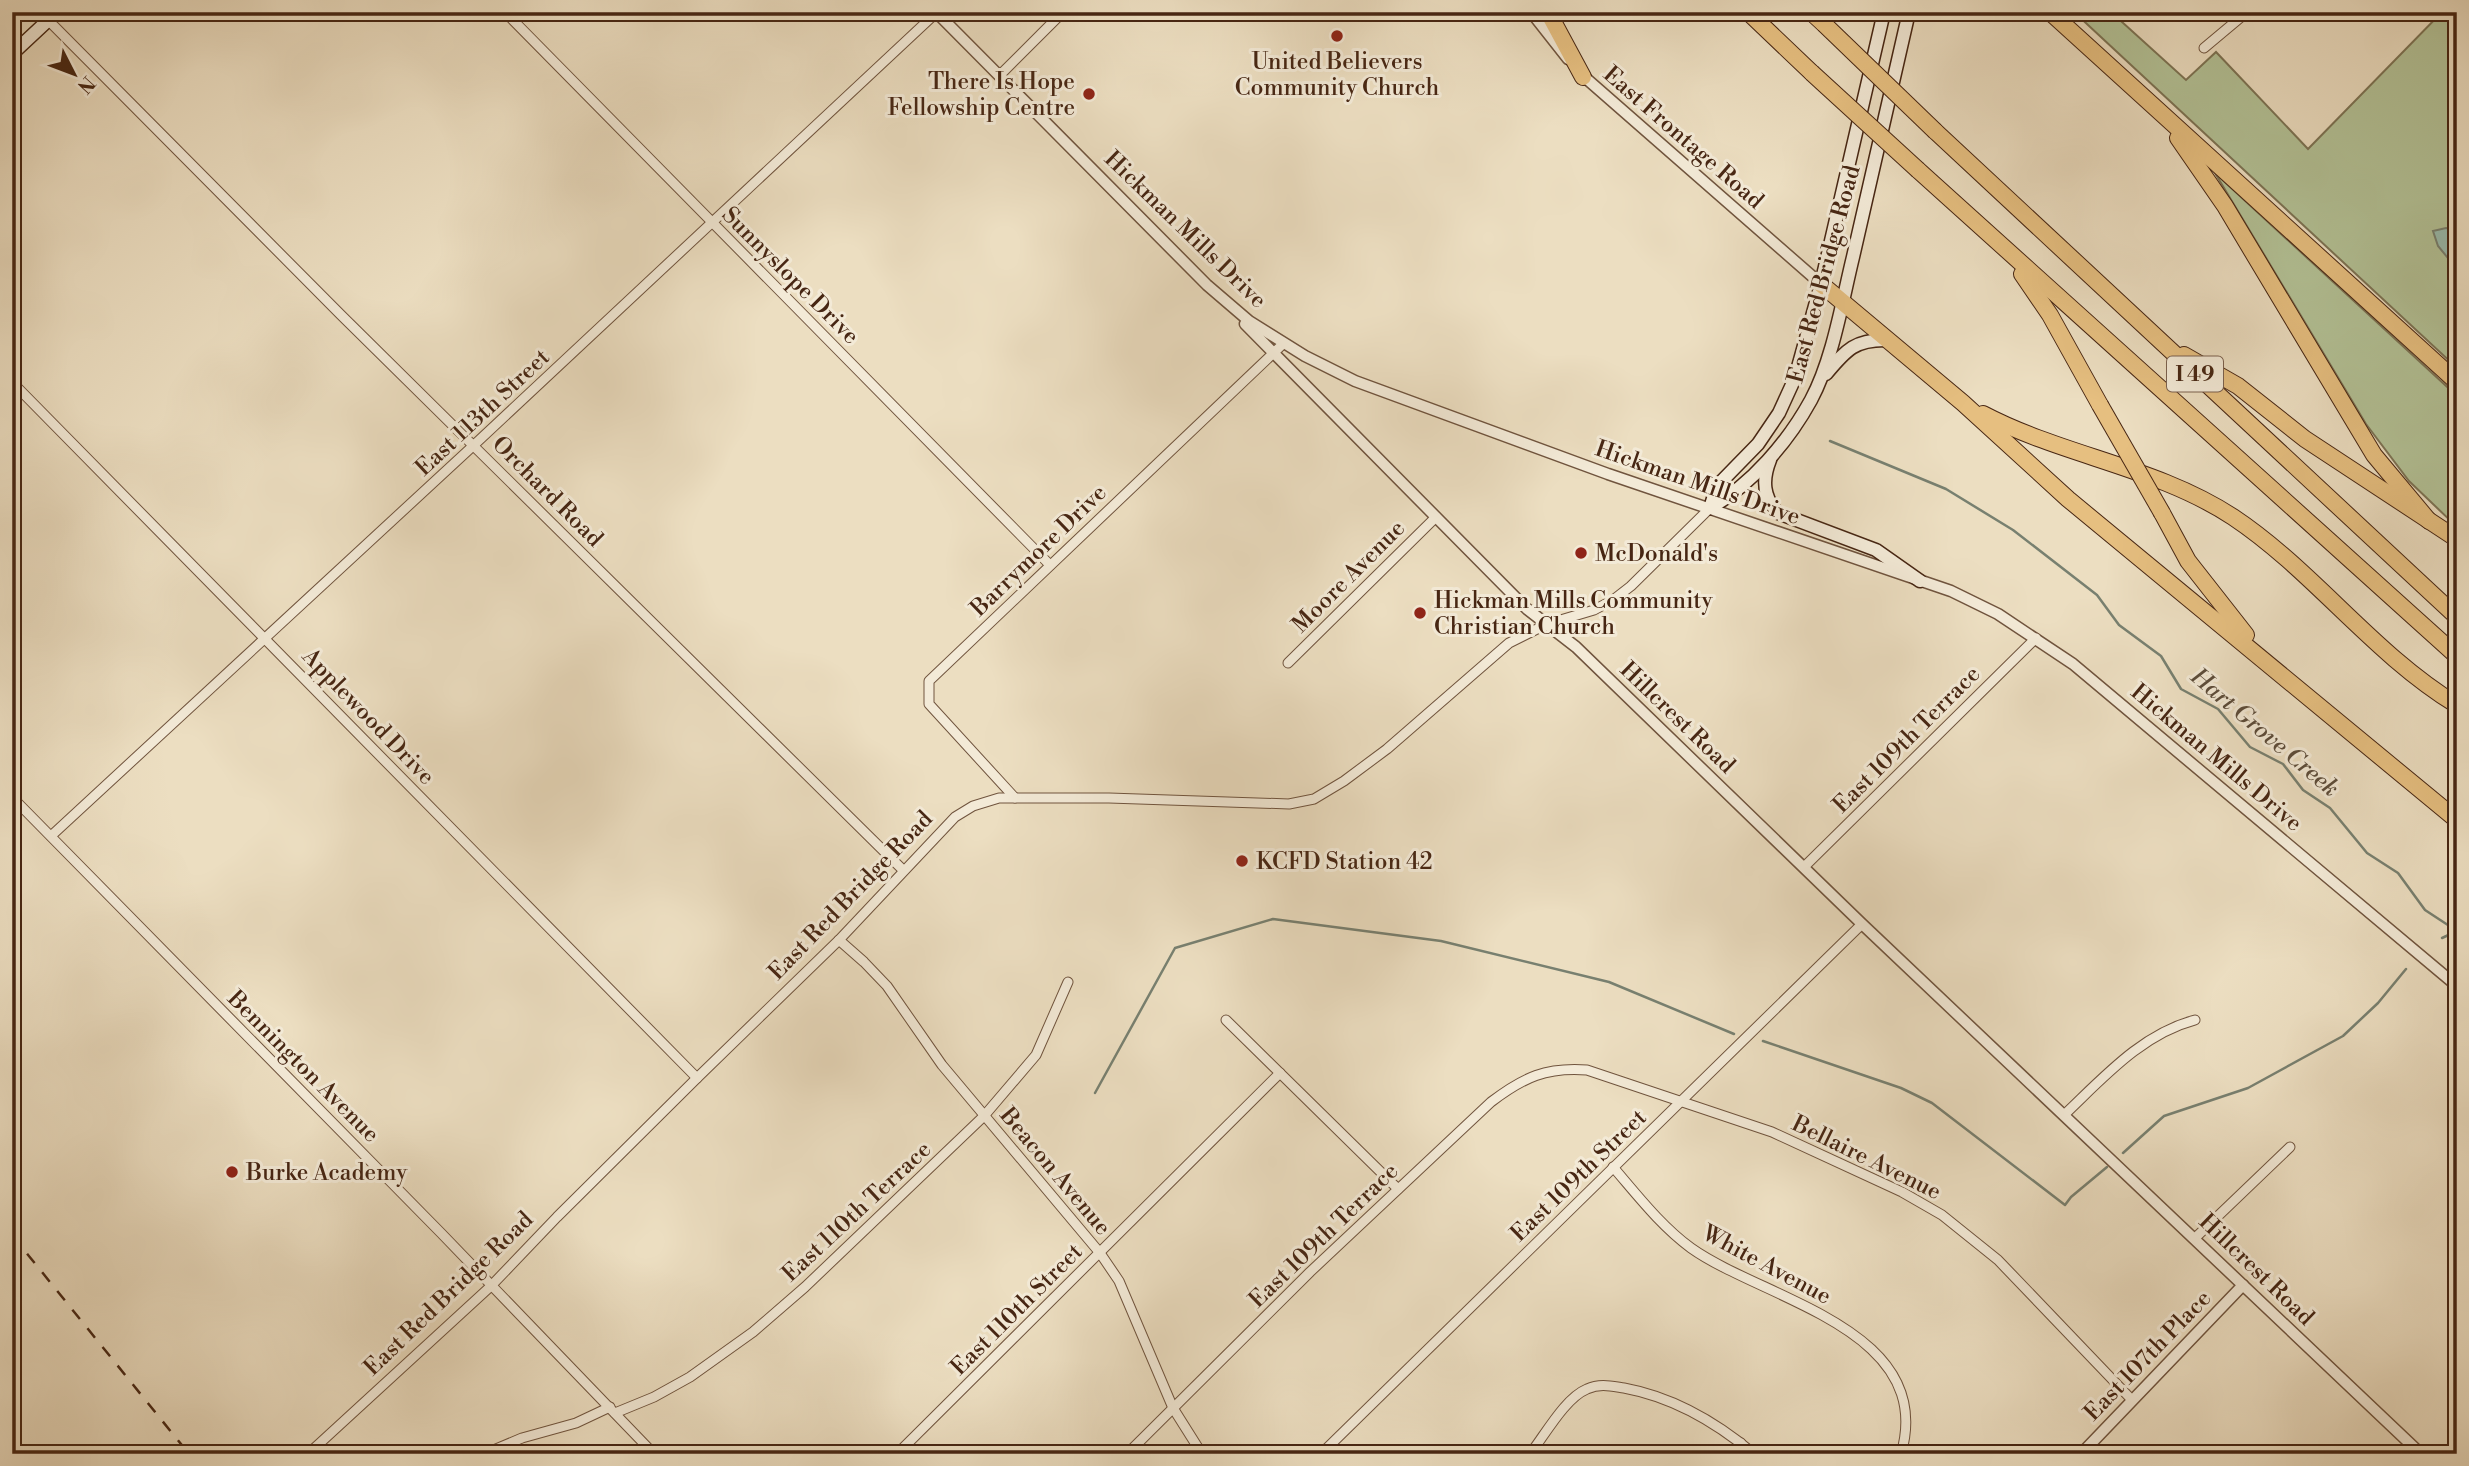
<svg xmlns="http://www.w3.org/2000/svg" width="2469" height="1466" viewBox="0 0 2469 1466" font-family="'Libre Bodoni',serif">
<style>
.green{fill:#b3c297;stroke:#7d7455;stroke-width:2}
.water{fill:#99bcae;stroke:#788070;stroke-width:2}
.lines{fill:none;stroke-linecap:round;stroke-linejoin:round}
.stream{stroke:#788070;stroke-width:2.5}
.minor-casing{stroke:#70543e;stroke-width:11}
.tertiary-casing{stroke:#70543e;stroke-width:13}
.secondary-casing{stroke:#472613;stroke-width:15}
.motorway-casing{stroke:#472613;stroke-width:18}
.minor{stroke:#f3ead7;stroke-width:9}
.tertiary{stroke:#f3ead7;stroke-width:10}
.secondary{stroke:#f3ead7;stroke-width:12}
.motorway{stroke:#e6bf80;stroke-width:16}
.rail{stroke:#472613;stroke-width:2.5;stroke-dasharray:12 12;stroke-linecap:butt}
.motorway-bridge-casing{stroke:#472613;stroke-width:18;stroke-linecap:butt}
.motorway-bridge{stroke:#e6bf80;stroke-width:16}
.poi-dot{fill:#8f2418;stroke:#f3ead7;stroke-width:2.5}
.labels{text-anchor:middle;stroke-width:6;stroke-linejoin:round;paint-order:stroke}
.shield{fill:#f3ead7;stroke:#7b614e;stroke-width:2}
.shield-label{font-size:21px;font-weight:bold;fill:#472613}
.poi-label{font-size:23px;fill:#472613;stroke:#f3ead7;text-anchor:start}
.street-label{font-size:23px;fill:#472613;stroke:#f3ead7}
.water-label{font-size:24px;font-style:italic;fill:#5c4c3a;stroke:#f3ead7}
</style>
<rect width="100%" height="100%" fill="#ecdec1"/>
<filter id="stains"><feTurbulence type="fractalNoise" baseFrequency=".00286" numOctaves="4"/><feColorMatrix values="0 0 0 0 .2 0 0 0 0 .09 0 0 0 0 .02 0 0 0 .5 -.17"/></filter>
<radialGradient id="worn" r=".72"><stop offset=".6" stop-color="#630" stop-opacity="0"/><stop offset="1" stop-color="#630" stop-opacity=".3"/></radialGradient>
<g class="green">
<polygon points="2074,12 2111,12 2186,80 2216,52 2308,149 2442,12 2448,12 2457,24 2457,368"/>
<polygon points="2215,173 2457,396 2457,527 2409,481 2366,424"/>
</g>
<polygon class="water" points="2446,228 2457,230 2457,269 2438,246 2433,231"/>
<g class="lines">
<g class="stream">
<polyline points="1830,441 1946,489 2013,530 2097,595 2119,625 2161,656 2181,689 2218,709 2250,747 2283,764 2303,790 2330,808 2367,853 2398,873 2425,910 2457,931"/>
<polyline points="2442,938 2457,931"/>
<polyline points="1763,1041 1901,1088 1932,1103 2065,1205 2071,1197 2107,1167"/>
<polyline points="1095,1093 1175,948 1273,919 1441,941 1609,982 1734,1034"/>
<polyline points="2123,1153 2164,1116 2248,1088 2343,1036 2378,1003 2406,969"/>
</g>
<defs>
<g id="minor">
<polyline points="505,12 1050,565"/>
<polyline points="48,20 341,315 903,870"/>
<polyline points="2204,48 2247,12"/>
<polyline points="999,76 1063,12"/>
<polyline points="12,382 697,1078"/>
<polyline points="1288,663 1436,517"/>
<polyline points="12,797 441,1233 654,1454"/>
<polyline points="1015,798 929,704 929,681 1284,343"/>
<polyline points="51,836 474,445 936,13"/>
<polyline points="1804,867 2036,638"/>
<polyline points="839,940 864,962 887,986 942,1065 1100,1253 1119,1281 1173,1408 1202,1454"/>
<polyline points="1226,1020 1398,1189"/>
<path d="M2065 1114C2104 1077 2142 1034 2195 1020"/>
<path d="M1613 1167C1638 1196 1661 1226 1691 1248 1764 1300 1937 1329 1901 1454"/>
<polyline points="2194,1239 2290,1147"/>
<polyline points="615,1413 654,1397 690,1377 753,1332 805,1287 984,1116 1036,1055 1068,982"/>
<polyline points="308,1454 491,1286 557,1217 697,1078 839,940 955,817 973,806 999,798 1109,798 1289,804 1314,799 1344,781 1387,749 1509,643 1547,624 1594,610 1613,600 1631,586 1710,508"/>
<polyline points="484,1454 522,1438 576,1423 610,1407"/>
<polyline points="897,1454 1280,1073"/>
<path d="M1127 1454 1310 1272 1491 1102C1524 1077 1546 1067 1587 1070L1772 1132 1902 1192 1942 1215 1998 1260 2132 1400"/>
<polyline points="1321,1454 1862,924"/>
<path d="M1530 1454C1545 1435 1565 1398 1587 1389 1600 1383 1611 1386 1624 1388 1673 1397 1716 1422 1754 1454"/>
<polyline points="1731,1454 1741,1443"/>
</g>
<g id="tertiary">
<polyline points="936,12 1207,285 1249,321 1305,356 1355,381 1608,474 1951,591 1998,614 2073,664 2457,986"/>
<polyline points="1531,12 1568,59"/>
<polyline points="1581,74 1821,284"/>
<polyline points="1245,324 1527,609 1576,647 1862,924 2421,1454"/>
<polyline points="2081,1454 2243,1285"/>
</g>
<g id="secondary">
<polyline points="12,54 57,12"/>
<path d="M1826 374C1846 350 1855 339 1888 340"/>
<path d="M1770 460C1762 480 1763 497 1778 513L1876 550 1920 581"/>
<path d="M1710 508C1751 485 1788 442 1811 400 1833 359 1842 302 1853 257 1872 175 1890 94 1909 12"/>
<polyline points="1710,508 1717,486 1758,444 1779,413 1795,378 1821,284 1884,12"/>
</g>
<g id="motorway">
<polyline points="1548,12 1583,77"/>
<polyline points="1748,12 1812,73"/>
<polyline points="1811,12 1824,24"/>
<polyline points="2050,12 2457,382"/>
<polyline points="1935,131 2457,617"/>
<polyline points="2178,138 2225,206 2374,455 2429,521"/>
<polyline points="1918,170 2457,656"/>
<polyline points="2022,274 2050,315 2100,405"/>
<polyline points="1821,284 1963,403 2068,499 2457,820"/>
<polyline points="2184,355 2238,386 2305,439 2457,539"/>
<path d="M1983 414C2063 456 2157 467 2233 517 2314 571 2373 654 2457 705"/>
<polyline points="2162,513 2188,561 2246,635"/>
</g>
</defs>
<use href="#minor" class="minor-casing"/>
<use href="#tertiary" class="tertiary-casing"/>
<use href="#secondary" class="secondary-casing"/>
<use href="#motorway" class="motorway-casing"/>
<use href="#minor" class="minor"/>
<use href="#tertiary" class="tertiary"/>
<use href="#secondary" class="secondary"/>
<use href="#motorway" class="motorway"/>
<polyline class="rail" points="12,1235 189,1454"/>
<defs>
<g id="motorway-bridge">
<polyline points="1824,24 1935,131"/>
<polyline points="1812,73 1918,170"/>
<polyline points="2100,405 2162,513"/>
</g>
</defs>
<use href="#motorway-bridge" class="motorway-bridge-casing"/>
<use href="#motorway-bridge" class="motorway-bridge"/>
</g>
<g class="poi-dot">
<circle cx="1337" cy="36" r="7"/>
<circle cx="1089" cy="94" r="7"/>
<circle cx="1581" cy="553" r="7"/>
<circle cx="1420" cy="613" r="7"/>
<circle cx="1242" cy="861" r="7"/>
<circle cx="232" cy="1172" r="7"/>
</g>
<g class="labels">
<rect class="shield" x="2167" y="356.5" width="56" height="35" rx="5"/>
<g class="shield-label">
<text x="2195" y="381">I 49</text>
</g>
<g class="poi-label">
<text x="1337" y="69" text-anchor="middle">United Believers<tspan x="1337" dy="26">Community Church</tspan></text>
<text x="1075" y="89" text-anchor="end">There Is Hope<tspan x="1075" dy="26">Fellowship Centre</tspan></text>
<text x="1595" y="561">McDonald's</text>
<text x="1434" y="608">Hickman Mills Community<tspan x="1434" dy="26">Christian Church</tspan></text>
<text x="1256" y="869">KCFD Station 42</text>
<text x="246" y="1180">Burke Academy</text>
</g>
<g class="street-label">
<text transform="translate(1684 137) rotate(41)" y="8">East Frontage Road</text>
<text transform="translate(1186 229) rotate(44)" y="8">Hickman Mills Drive</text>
<text transform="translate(1823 274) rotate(-75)" y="8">East Red Bridge Road</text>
<text transform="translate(791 275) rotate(45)" y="8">Sunnyslope Drive</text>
<text transform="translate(482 412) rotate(-43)" y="8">East 113th Street</text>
<text transform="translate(1698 482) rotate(19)" y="8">Hickman Mills Drive</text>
<text transform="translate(548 491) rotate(45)" y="8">Orchard Road</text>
<text transform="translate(1038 550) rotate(-44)" y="8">Barrymore Drive</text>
<text transform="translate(1348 576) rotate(-45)" y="8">Moore Avenue</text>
<text transform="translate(369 716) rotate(46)" y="8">Applewood Drive</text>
<text transform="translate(1678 717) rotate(44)" y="8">Hillcrest Road</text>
<text transform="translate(1906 739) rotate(-45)" y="8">East 109th Terrace</text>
<text transform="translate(2217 757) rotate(40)" y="8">Hickman Mills Drive</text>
<text transform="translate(850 895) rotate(-46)" y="8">East Red Bridge Road</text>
<text transform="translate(304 1066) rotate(45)" y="8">Bennington Avenue</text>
<text transform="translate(1867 1157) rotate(26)" y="8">Bellaire Avenue</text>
<text transform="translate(1056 1171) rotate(50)" y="8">Beacon Avenue</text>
<text transform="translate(1578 1175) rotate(-44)" y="8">East 109th Street</text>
<text transform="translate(856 1211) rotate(-43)" y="8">East 110th Terrace</text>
<text transform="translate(1323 1235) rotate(-44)" y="8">East 109th Terrace</text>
<text transform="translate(1767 1264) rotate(28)" y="8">White Avenue</text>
<text transform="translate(2257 1269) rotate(44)" y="8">Hillcrest Road</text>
<text transform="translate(448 1293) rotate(-44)" y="8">East Red Bridge Road</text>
<text transform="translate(1016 1309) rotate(-45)" y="8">East 110th Street</text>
<text transform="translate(2147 1355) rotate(-46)" y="8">East 107th Place</text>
</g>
<g class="water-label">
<text transform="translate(2265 732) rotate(40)" y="8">Hart Grove Creek</text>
</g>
</g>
<rect width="2469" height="1466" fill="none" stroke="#ecdec1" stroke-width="42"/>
<rect x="14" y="14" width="2441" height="1438" fill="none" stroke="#472613" stroke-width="3.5"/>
<rect x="21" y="21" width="2427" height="1424" fill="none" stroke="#472613" stroke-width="2"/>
<g transform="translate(74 74) rotate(132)" stroke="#f3ead7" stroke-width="5" paint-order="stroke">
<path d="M0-5L12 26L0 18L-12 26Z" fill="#472613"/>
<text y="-10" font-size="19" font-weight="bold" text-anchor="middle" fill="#472613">N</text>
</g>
<rect width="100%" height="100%" filter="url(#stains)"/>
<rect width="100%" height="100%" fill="url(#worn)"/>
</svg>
